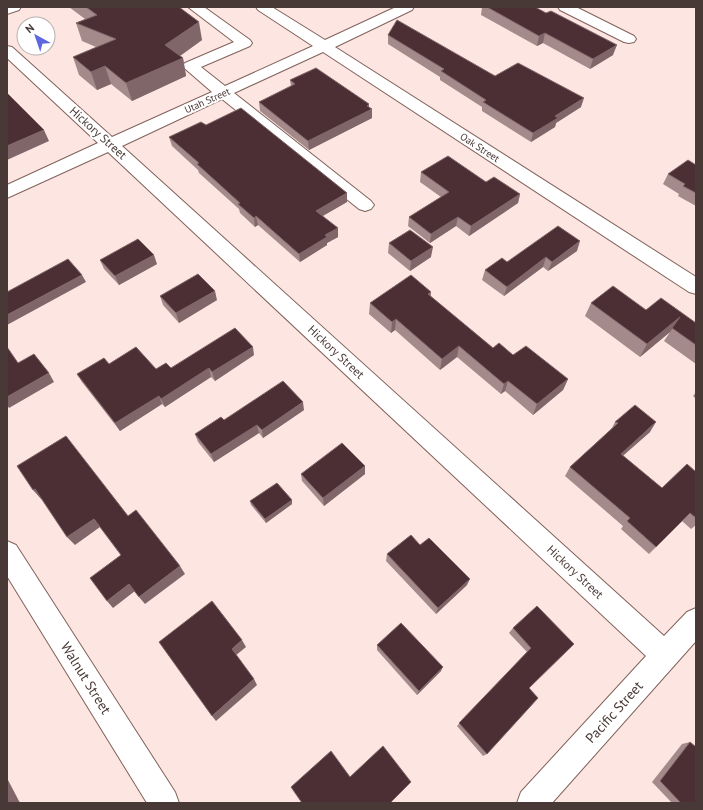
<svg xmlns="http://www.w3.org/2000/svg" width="703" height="810" viewBox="0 0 703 810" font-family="'PT Sans',sans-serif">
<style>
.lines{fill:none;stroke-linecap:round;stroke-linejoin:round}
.minor-casing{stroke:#81615b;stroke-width:2}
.minor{fill:#fff;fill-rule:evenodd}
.wall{fill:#a48a8b}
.shaded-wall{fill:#816669}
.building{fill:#4c2f35;stroke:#816669}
.labels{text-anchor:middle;stroke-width:4;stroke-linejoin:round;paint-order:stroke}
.far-street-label{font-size:10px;fill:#483936;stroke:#fff}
.street-label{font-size:12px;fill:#483936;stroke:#fff}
.near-street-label{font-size:14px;fill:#483936;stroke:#fff}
</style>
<rect width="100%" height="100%" fill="#fde6e1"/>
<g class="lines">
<defs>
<g id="minor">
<polygon points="7,7 21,7 19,10 7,14"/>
<polygon points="188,7 204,7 250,40 252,43 250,46 201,67 225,86 313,46 258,10 256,7 272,7 325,40 396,7 414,7 412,10 335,47 696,277 696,294 689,292 323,52 234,93 371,201 374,205 371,209 365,211 359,209 222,99 122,146 664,636 687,612 696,608 696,641 552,803 517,803 521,792 646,656 108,152 7,198 7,185 98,143 7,58 7,46 12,47 112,137 212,92 182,66 185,63 234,42"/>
<polygon points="558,7 576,7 634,36 636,39 634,42 629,43 624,42 560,10"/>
<polygon points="7,541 16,545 175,792 179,803 147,803 7,576"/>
</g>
</defs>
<use href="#minor" class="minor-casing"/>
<use href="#minor" class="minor"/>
</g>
<g class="wall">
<polygon points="69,7 181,7 181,9 202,40 180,56 183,58 186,76 132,101 111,84 97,90 79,75 73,57 96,47 82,41 76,23 85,19"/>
<polygon points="482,7 535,7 546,13 613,55 590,69 543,43 537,46 481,15"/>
<polygon points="388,35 495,76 581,107 556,123 555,127 531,142 482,111 482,107 440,80 440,77 388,44"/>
<polygon points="290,80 369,104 369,107 372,118 309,150 260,111 259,102 291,86"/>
<polygon points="206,125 347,202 323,216 338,237 327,243 327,245 300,262 258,225 255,227 240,213 239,209 199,173 198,170 172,146 169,137"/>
<polygon points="696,165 696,206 678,196 679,194 663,184 668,174"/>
<polygon points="421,172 486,182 520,194 518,203 469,236 456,226 430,243 408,226 409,217 441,197 420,182"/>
<polygon points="389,243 431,257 410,271 388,253"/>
<polygon points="577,251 548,271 543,267 504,296 482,280 485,270 507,262"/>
<polygon points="100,260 157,264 119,285 104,269"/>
<polygon points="160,296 217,300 179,323 163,305"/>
<polygon points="431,297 493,348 513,355 568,379 563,390 533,415 505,391 501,394 457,357 440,370 395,330 391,333 369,314 370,303"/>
<polygon points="591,303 646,310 696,323 696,364 664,341 670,332 640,357 585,316"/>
<polygon points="254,355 215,381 211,377 165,407 162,404 120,431 82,382 77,374 109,364 156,369 171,368"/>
<polygon points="696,392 696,399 693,396"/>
<polygon points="304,410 263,438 259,433 214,462 198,442 195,434 224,420"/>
<polygon points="615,422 650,432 623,456 662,488 696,472 696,525 691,529 682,521 649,554 621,529 623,526 565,476 570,467 611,430"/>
<polygon points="301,474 365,474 324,506 302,481"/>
<polygon points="292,500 292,504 266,523 251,505 250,501"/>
<polygon points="420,545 467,585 436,614 386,561 387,554"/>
<polygon points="537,606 529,688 487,754 483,756 457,726 527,652 509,633 513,628"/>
<polygon points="377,645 441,671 417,695 377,650"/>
<polygon points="690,742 696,803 672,803 652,782 682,744"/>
</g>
<g class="shaded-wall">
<polygon points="199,22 202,40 170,63 165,45"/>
<polygon points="545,33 543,43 537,46 539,36"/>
<polygon points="617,45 613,55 590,69 593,59"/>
<polygon points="183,58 186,76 132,101 126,83"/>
<polygon points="105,66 111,84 97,90 91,72"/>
<polygon points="584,98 581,107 556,123 555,127 531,142 533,133 555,116"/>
<polygon points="369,104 369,111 372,109 372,118 309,150 308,141"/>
<polygon points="44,130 49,141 7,160 7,146"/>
<polygon points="347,193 347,202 317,219 316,211"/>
<polygon points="520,194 518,203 469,236 471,226"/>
<polygon points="256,216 258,225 255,227 254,218"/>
<polygon points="458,217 456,226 430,243 431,234"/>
<polygon points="338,228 338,237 327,243 327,245 300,262 299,254 325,235"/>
<polygon points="580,241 577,251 548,271 552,262"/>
<polygon points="433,247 431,257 410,271 411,261"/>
<polygon points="154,255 157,264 119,285 115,276"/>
<polygon points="546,257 543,267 504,296 507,287"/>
<polygon points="82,275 86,282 7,325 7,315"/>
<polygon points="215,291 217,300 179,323 176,313"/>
<polygon points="431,292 430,303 428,294"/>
<polygon points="680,317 670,332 640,357 647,344"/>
<polygon points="396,319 395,330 391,333 392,322"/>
<polygon points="459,346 457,357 440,370 442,359"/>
<polygon points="253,347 254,355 215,381 212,372"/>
<polygon points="209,368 211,377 165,407 161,399"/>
<polygon points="49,373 54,382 9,408 7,405 7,397"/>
<polygon points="568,379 563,390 533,415 537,404"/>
<polygon points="508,381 505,391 501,394 504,384"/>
<polygon points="159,396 162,404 120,431 115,423"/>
<polygon points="303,402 304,410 263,438 262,430"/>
<polygon points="656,422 650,432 614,463 621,454"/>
<polygon points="257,425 259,433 214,462 211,454"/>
<polygon points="365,466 365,474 324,506 323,498"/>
<polygon points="35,489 43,498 41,499 33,490"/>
<polygon points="292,500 292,504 266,523 265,519"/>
<polygon points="94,519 100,527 75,545 67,537"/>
<polygon points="180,566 185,574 145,604 139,597"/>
<polygon points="470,579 467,585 436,614 438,608"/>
<polygon points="129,584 135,591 113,608 107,601"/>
<polygon points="242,640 246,647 235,656 232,649"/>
<polygon points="443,667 441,671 417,695 419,691"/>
<polygon points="254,679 257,685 216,721 212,716"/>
<polygon points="7,779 8,780 20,803 8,803 7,800"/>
</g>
<g class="building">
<polygon points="86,7 179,7 199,22 165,45 183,58 126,83 105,66 91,72 73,57 116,39 76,23 97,15"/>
<polygon points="487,7 535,7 546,13 551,11 617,45 593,59 545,33 539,36"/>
<polygon points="397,20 495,76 518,63 584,98 555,116 558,118 533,133 483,102 486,100 441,71 444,69 388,35"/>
<polygon points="316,68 369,104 367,106 372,109 308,141 259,102 295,84 290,80"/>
<polygon points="7,93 44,130 7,146"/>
<polygon points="241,108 347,193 316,211 338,228 325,235 327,237 299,254 256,216 254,218 238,204 240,203 197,164 199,163 169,137 201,122 206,125"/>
<polygon points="448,156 486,182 494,177 520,194 471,226 458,217 431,234 409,217 449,192 421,172"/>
<polygon points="688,160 696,165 696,193 683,186 685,184 668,174"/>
<polygon points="558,226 580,241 552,262 546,257 507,287 485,270 502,258 507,262"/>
<polygon points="410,230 433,247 411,261 389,243"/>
<polygon points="138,239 154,255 115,276 100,260"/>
<polygon points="68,259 82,275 7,315 7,292"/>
<polygon points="198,274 215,291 176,313 160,296"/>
<polygon points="411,275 431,292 428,294 493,348 499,343 513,355 526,346 568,379 537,404 508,381 504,384 459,346 442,359 396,319 392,322 370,303"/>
<polygon points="613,286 646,310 661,298 696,323 696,345 672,328 680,317 647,344 591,303"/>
<polygon points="235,328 253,347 212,372 209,368 161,399 159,396 115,423 77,374 104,358 109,364 136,347 156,369 166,363 171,368"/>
<polygon points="7,347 18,363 34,354 49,373 7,397"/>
<polygon points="283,381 303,402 262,430 257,425 211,454 195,434 221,417 224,420"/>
<polygon points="635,405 656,422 621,454 662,488 687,464 696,472 696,518 690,513 656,547 627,521 630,518 570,467 618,423 615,422"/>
<polygon points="66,436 128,516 136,510 180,566 139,597 129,584 107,601 90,578 121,555 94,519 67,537 35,489 33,490 17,466"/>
<polygon points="342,443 365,466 323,498 301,474"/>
<polygon points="277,483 292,500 265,519 250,501"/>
<polygon points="411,535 420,545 429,538 470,579 438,608 387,554"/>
<polygon points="212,601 242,640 232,649 254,679 212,716 159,642"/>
<polygon points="537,606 574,644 529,688 538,698 487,754 459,723 531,648 513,628"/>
<polygon points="401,623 443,667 419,691 377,645"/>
<polygon points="690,742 696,747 696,803 681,803 660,781"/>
<polygon points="383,746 411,782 390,803 302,803 291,787 331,751 350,777"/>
</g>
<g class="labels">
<g class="far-street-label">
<text transform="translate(207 100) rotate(-24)" y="4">Utah Street</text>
<text transform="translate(480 147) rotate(33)" y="4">Oak Street</text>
</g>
<g class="street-label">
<text transform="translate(98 133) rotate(42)" y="4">Hickory Street</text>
<text transform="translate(336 352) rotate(43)" y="4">Hickory Street</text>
<text transform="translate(575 572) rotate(43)" y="4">Hickory Street</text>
</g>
<g class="near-street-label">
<text transform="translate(86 678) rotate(58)" y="5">Walnut Street</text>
<text transform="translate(614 712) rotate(-48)" y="5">Pacific Street</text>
</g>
</g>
<rect width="703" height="810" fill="none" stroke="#483936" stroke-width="16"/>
<g transform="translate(36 36) rotate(320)"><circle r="19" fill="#ffffff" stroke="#b6b0af"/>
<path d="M0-3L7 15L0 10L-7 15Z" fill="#5d68e0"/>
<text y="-6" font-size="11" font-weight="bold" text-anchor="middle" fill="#483936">N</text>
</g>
</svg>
